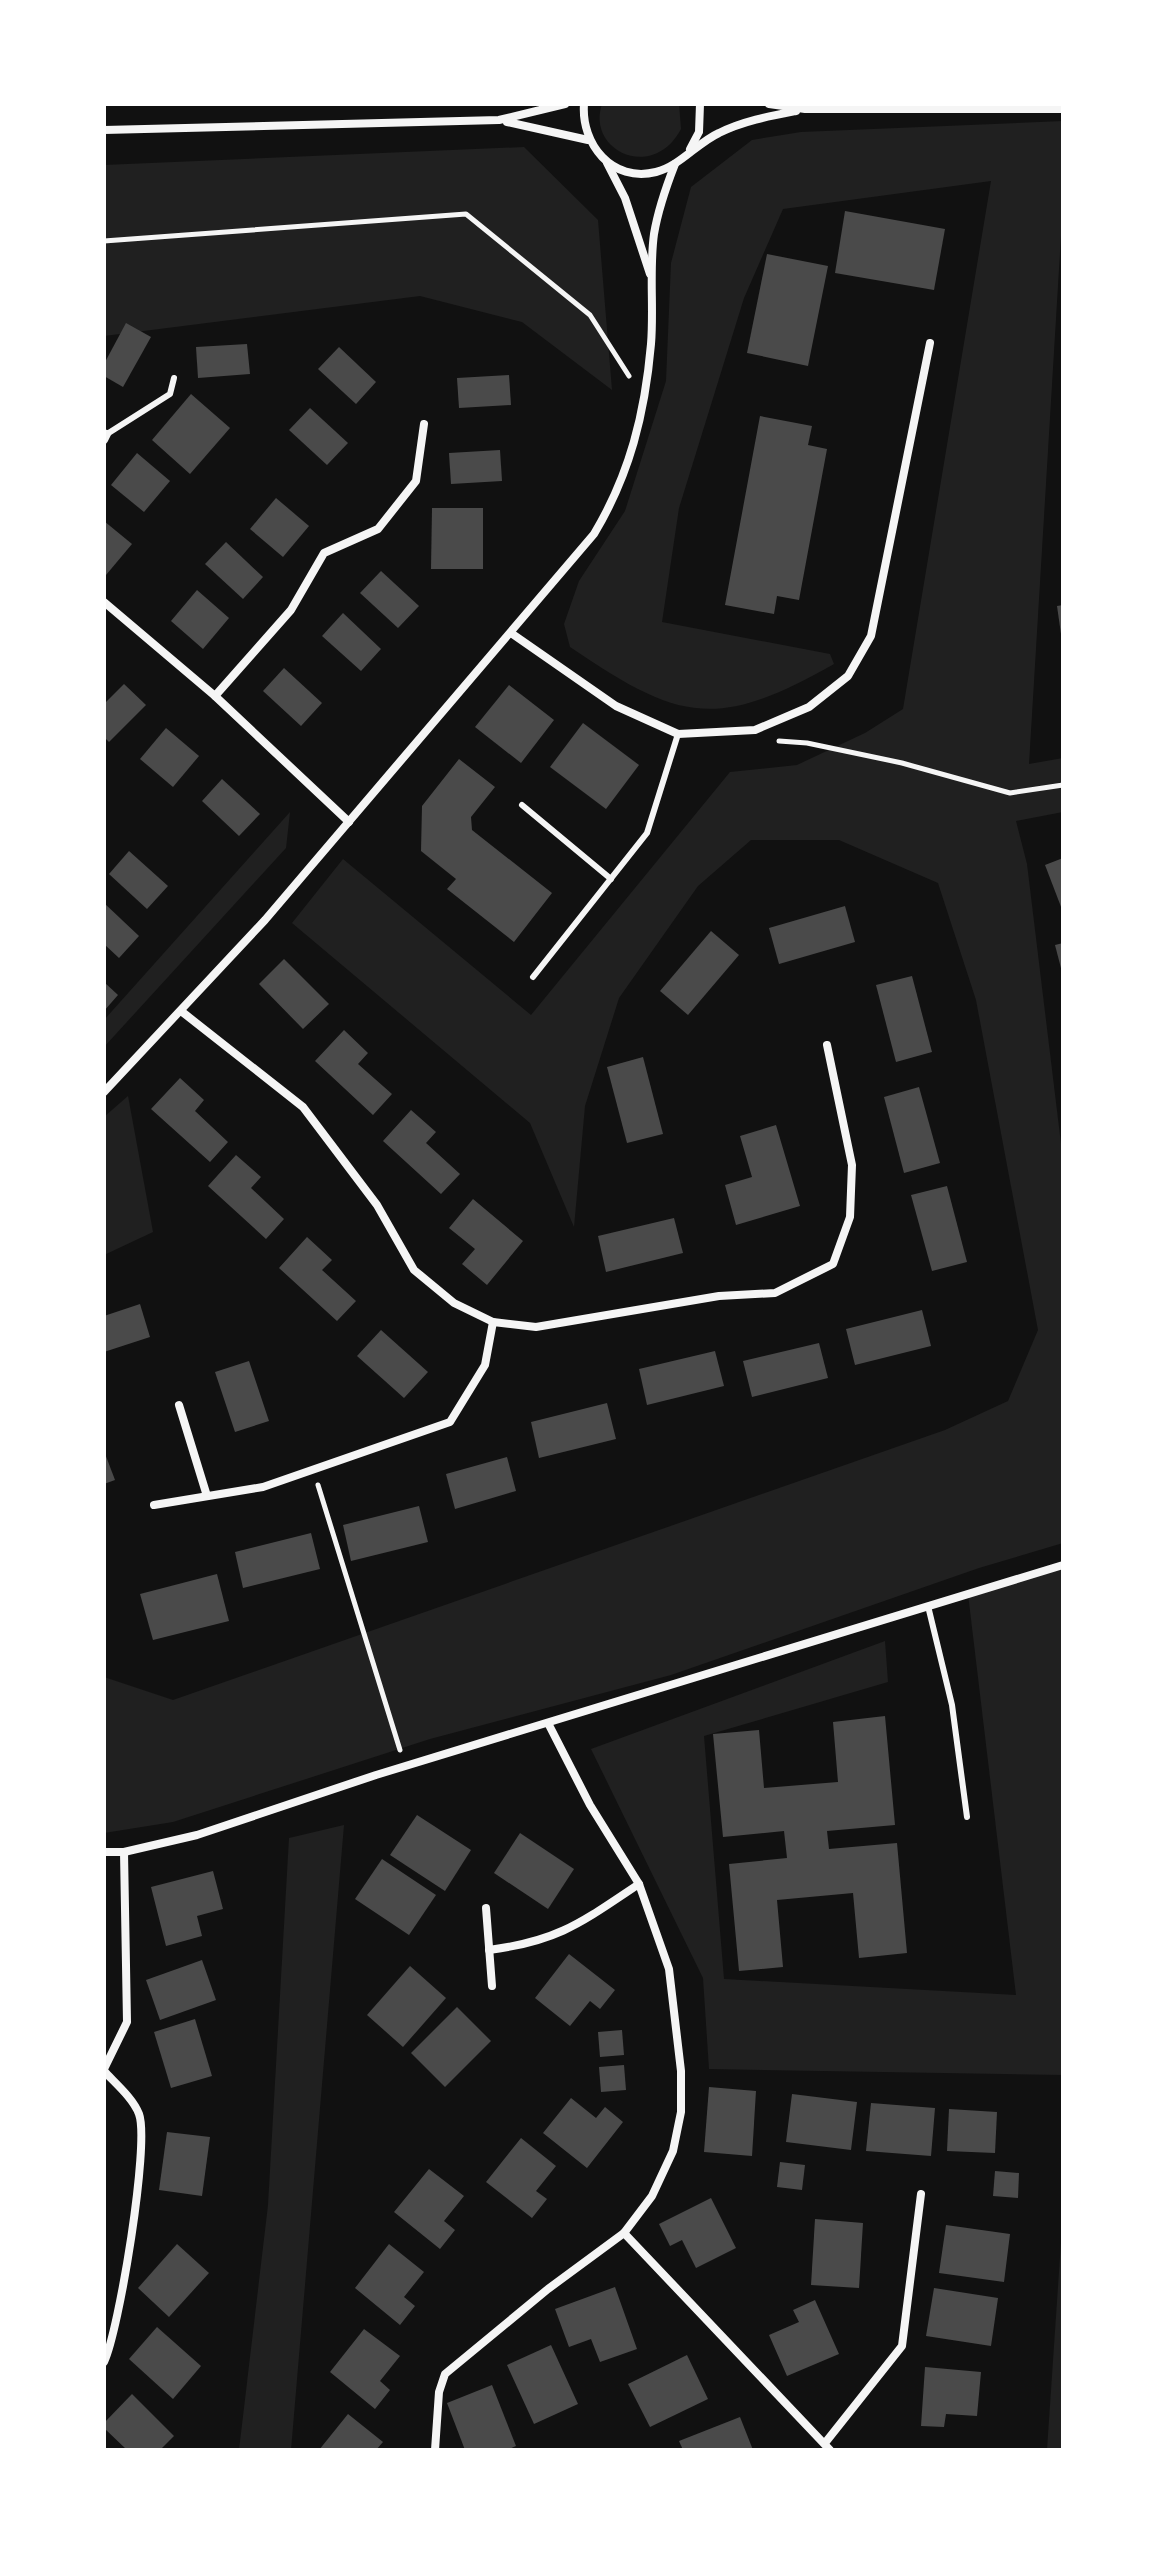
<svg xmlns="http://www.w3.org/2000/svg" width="1167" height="2554" viewBox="0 0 1167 2554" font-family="'Asap Condensed',sans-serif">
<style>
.green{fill:#202020}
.building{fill:#4a4a4a}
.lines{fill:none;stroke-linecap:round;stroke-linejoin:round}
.path{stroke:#f5f5f5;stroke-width:5}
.service{stroke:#f5f5f5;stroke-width:6}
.minor{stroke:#f5f5f5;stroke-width:8}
</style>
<rect width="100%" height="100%" fill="#111"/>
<g class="green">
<path d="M602 104H679L681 129C653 182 586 151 602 104Z"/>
<path d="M1063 121V203L1029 764 1063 758V812L1016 821 1027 864 1063 1160V1543L979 1568 671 1675 430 1739 173 1822 104 1833V1677L173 1700 945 1430 1008 1401 1038 1330 976 1000 938 883 839 840H751L698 886 619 998 585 1106 574 1227 530 1123 292 923 343 859 531 1015 730 772 797 765 865 733 903 709 991 181 783 209 744 298 679 508 662 622 830 654 834 664C716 731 679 721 570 647L564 624 579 581 625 511 666 381 671 263 691 187 752 140 801 132Z"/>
<polygon points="524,147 598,220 612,390 522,322 420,296 104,336 104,165"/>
<polygon points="290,812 286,848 104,1047 104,1020"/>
<polygon points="128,1096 153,1232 104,1255 104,1117"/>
<polygon points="1063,1565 1063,2075 709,2069 703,1978 591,1749 885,1641 888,1682 704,1736 724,1979 1016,1995 968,1594"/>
<polygon points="344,1825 291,2450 239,2450 268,2205 289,1838"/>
<polygon points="1063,2213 1063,2450 1047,2450"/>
</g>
<g class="building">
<polygon points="845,211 945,229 934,290 835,273"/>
<polygon points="767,254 828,266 808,366 747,353"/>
<polygon points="126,323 151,337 123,387 104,376 104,364"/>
<polygon points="247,344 250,374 198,378 196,347"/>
<polygon points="339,347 376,382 356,404 318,369"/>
<polygon points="509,375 511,405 459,408 457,378"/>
<polygon points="191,394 230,428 190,474 152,440"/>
<polygon points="310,408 348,443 327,465 289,430"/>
<polygon points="760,416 812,426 808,445 827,449 799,600 777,596 774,614 725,605"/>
<polygon points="500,450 502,481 451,484 449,453"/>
<polygon points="137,453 170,481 144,512 111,485"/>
<polygon points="276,498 309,526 283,557 250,529"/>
<polygon points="432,508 483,508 483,569 431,569"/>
<polygon points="104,521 132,544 106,575 104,574"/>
<polygon points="226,542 263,577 243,599 205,564"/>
<polygon points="381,571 419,606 398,628 360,593"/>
<polygon points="197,590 229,618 203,649 171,621"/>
<polygon points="1063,605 1063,634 1061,634 1057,606"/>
<polygon points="343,613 381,649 361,671 322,636"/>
<polygon points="284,668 322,703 301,726 263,691"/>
<polygon points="124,684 146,705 109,742 104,737 104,704"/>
<polygon points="509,685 554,720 521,763 475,727"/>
<polygon points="583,723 639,765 606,809 550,767"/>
<polygon points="166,728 199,756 173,787 140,759"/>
<polygon points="459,759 495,787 471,817 472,830 552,893 514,942 447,889 456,879 421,851 422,806"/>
<polygon points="222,779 260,814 239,836 202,801"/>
<polygon points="129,851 168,886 147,909 109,874"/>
<polygon points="1063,858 1063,912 1045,865"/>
<polygon points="104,903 139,936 119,958 104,944"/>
<polygon points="845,906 855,942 779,964 769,928"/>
<polygon points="711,931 739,955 688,1015 660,991"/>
<polygon points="1063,943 1063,972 1062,972 1055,945"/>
<polygon points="284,959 329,1004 303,1029 259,984"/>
<polygon points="912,976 932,1052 896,1062 876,985"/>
<polygon points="104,982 118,995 104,1011"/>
<polygon points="344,1030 368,1053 358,1064 392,1094 373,1115 315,1061"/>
<polygon points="643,1057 663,1134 627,1143 607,1067"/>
<polygon points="180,1078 204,1100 195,1111 228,1142 210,1162 151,1109"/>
<polygon points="919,1087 940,1163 904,1173 884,1097"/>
<polygon points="411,1110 436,1132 426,1143 460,1174 441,1194 383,1141"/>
<polygon points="776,1125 800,1206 736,1225 725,1185 752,1177 740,1136"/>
<polygon points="236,1155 261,1177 251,1188 284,1219 266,1239 208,1186"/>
<polygon points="947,1186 967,1262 932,1271 911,1195"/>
<polygon points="473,1199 523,1241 487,1285 462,1264 475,1249 449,1228"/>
<polygon points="674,1218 683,1253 606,1272 598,1236"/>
<polygon points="307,1237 332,1260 322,1270 356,1301 337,1321 279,1268"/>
<polygon points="140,1304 150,1337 104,1352 104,1316"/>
<polygon points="922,1310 931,1346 855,1365 846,1329"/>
<polygon points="381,1330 428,1372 404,1398 357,1356"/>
<polygon points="819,1343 828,1378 752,1397 743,1361"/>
<polygon points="715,1351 724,1386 647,1405 639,1369"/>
<polygon points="249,1361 269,1421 235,1432 215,1372"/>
<polygon points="607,1403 616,1439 539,1458 531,1422"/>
<polygon points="104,1451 115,1480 104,1484"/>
<polygon points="507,1457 516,1491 455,1509 446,1474"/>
<polygon points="419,1506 428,1542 351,1561 343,1525"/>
<polygon points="311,1533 320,1569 243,1588 235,1552"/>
<polygon points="217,1574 229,1621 153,1640 140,1594"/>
<polygon points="885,1716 895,1825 827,1831 829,1849 897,1843 907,1953 859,1958 853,1893 777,1900 783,1967 739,1971 729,1864 787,1858 784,1831 723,1837 713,1734 759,1730 764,1788 838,1782 833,1722"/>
<polygon points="417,1815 471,1850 445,1891 390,1855"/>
<polygon points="520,1833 574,1869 548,1909 494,1873"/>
<polygon points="382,1859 436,1895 409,1935 355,1899"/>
<polygon points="213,1871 223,1909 197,1916 202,1936 166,1946 151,1887"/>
<polygon points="569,1954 615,1990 600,2009 590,2001 570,2026 535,1998"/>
<polygon points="202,1960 216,2000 160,2020 146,1980"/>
<polygon points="410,1966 446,1998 403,2047 367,2015"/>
<polygon points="457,2007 491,2041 445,2087 411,2053"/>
<polygon points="195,2019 212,2076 171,2088 154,2032"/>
<polygon points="622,2030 624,2055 600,2057 598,2032"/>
<polygon points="624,2065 626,2090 601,2092 599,2067"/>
<polygon points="709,2087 756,2091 752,2156 704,2152"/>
<polygon points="792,2094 857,2102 851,2150 786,2142"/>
<polygon points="571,2098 596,2118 605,2107 623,2122 587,2168 543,2133"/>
<polygon points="871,2103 935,2108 931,2156 866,2151"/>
<polygon points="949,2109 997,2112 995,2153 947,2151"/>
<polygon points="167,2132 210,2137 202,2196 159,2190"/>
<polygon points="521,2138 556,2166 536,2191 547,2199 532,2218 486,2182"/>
<polygon points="780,2162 805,2165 802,2190 777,2187"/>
<polygon points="429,2169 464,2196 444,2221 455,2230 440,2249 394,2212"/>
<polygon points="995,2171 1019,2173 1018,2198 993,2196"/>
<polygon points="711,2198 736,2248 696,2268 682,2240 670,2246 659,2224"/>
<polygon points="815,2219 863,2223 859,2288 811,2285"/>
<polygon points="946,2225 1010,2234 1004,2282 939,2273"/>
<polygon points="177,2244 209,2273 169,2317 138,2288"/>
<polygon points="389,2244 424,2272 404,2297 415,2306 400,2325 355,2288"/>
<polygon points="615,2287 637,2349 600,2362 591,2339 569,2347 555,2309"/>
<polygon points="934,2288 998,2298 991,2346 926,2336"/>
<polygon points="815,2300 839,2354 787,2376 769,2335 799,2322 793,2310"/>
<polygon points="157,2327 201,2366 173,2399 129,2359"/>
<polygon points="364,2329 400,2356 380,2381 390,2390 375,2409 330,2372"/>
<polygon points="551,2345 578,2404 534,2424 507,2365"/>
<polygon points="687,2355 708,2399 650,2427 628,2384"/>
<polygon points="925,2367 981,2372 977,2416 946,2414 944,2427 921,2426"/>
<polygon points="492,2385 516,2446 507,2450 465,2450 447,2403"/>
<polygon points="132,2394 174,2436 160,2450 127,2450 104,2428 104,2423"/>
<polygon points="348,2414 383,2442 376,2450 319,2450"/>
<polygon points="740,2417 753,2450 683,2450 679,2441"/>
</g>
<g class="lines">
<g class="path">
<polyline points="104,241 466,214 590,315 629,376"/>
<polyline points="779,741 807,743 902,763 1010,793 1063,785"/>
<polyline points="318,1485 400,1750"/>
</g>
<g class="service">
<polyline points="107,434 170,394 174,378"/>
<polyline points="522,805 611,879"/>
<polyline points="533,977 647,833 678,734"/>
<polyline points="928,1606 952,1705 967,1817"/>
</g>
<g class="minor">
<path d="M584 104C581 144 612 183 656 172 680 166 697 143 719 133 743 121 770 116 796 111"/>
<polyline points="769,104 805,109 1063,109"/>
<polyline points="507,122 588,140"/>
<polyline points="104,130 499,120 565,104"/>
<polyline points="690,149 699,132 700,104"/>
<polyline points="607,163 625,198 650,274"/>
<polyline points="104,440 107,434"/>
<polyline points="104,602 215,696 349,822"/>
<polyline points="511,633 616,706 678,734 755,730 809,707 848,676 871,636 930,343"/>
<polyline points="215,696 291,610 324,553 378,529 416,481 424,424"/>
<polyline points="181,1011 303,1107 377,1205 414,1270 454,1303 493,1322 536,1327 719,1296 775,1293 833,1264 850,1217 852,1165 827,1045"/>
<path d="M104 1092 265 920 594 534C630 474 645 413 651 344 654 308 649 270 654 234 658 210 666 187 675 164"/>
<polyline points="179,1405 207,1496"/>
<polyline points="154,1505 263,1487 450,1422 485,1365 493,1322"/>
<polyline points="104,1852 124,1852 197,1835 376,1775 1063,1565"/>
<polyline points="486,1908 492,1986"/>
<path d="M489 1950C559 1941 582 1922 639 1884"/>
<polyline points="104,2069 127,2022 124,1852"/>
<path d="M104 2071C115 2083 133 2098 139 2114 150 2143 119 2331 104 2362"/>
<polyline points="624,2233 830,2450"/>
<polyline points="825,2443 902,2346 921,2194"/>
<polyline points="435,2450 439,2392 445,2374 548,2289 624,2233 652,2196 673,2151 681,2112 681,2071 669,1969 639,1884 590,1805 549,1725"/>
</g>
</g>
<rect width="1167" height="2554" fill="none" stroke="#ffffff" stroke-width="212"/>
</svg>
